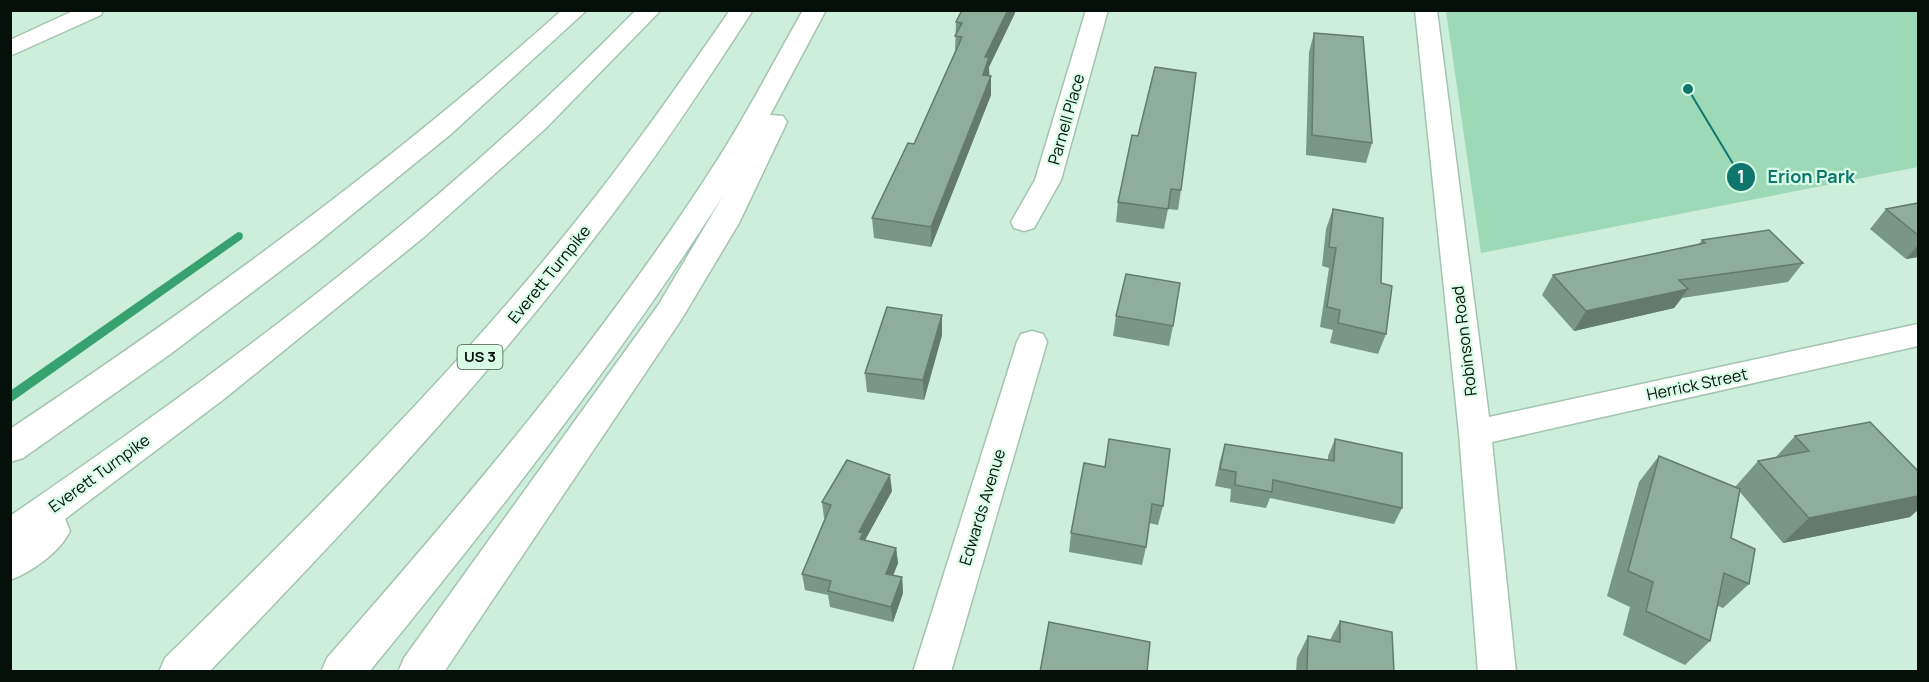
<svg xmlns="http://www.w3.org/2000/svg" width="1929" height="682" viewBox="0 0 1929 682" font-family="Manrope,sans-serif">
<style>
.green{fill:#9ed9b7}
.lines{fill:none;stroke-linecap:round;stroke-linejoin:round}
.stream{fill:#37a270;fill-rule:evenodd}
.minor-casing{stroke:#a3c4b0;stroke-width:3}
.motorway-casing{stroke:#a3c4b0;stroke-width:3}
.minor{fill:#fff;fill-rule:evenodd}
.motorway{fill:#fff;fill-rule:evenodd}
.wall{fill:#7a9685}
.shaded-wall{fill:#637a6c}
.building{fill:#8eae9b;stroke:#637a6c;stroke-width:1.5}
.labels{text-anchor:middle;stroke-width:4.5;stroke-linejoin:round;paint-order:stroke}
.shield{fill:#d9fce7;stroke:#45574c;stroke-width:1.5}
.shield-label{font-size:15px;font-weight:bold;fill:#05100a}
.street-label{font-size:16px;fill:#05100a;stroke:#d9fce7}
.leader{fill:none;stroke:#0f766e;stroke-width:2}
.callout-dot{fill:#0f766e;stroke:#d9fce7;stroke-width:2}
.mark-label{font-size:18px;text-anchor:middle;font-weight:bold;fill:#fff}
.callout-label{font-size:18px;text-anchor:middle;font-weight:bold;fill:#0f766e;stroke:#d9fce7;stroke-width:4.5;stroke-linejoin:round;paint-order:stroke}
</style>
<rect width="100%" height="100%" fill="#cceeda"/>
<polygon class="green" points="1446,11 1918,11 1918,167 1481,253"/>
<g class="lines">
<polygon class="stream" points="238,232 242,233 243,236 242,239 10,403 10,391"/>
<defs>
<g id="minor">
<polygon points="75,10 103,10 101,15 10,56 10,40"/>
<polygon points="1086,10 1108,10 1061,180 1034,228 1024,231 1014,228 1011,222 1035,180"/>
<polygon points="1415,10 1437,10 1489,417 1918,324 1918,346 1492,442 1516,672 1478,672 1459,433"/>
<polygon points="1032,331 1043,334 1047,342 951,672 913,672 1017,342 1021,334"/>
</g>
<g id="motorway">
<path d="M562 10H587L451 134 312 247 169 355 23 458 10 462V429C203 300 389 165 562 10Z"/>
<path d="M636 10H661L545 129 424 237 224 399 65 519 70 531C60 552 32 572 10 580V516C231 365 449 202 636 10Z"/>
<path d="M730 10H753C702 89 650 167 592 241 475 393 343 533 209 672H159L165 658C306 520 448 380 572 226 628 157 679 84 730 10Z"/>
<path d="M803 10H826L770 115 783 116 787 122 739 223 681 320 444 672H398L404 658 659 304 723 196C616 363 495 518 369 672H321L327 658C461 505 594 349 705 179 741 125 771 67 803 10Z"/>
</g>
</defs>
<use href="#minor" class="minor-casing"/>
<use href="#motorway" class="motorway-casing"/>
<use href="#minor" class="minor"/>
<use href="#motorway" class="motorway"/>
</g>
<g class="wall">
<polygon points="1015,13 989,67 991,95 931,247 874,238 872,218 914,144 955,52 956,22"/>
<polygon points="1314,33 1372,143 1366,163 1306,155 1309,52"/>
<polygon points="1132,135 1181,190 1178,210 1168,209 1164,229 1116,222 1118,202"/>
<polygon points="1918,203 1918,257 1906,259 1870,229 1886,209"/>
<polygon points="1333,209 1381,283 1386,334 1378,354 1330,343 1333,330 1320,327 1329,268 1322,266 1326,229"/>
<polygon points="1702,240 1803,263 1788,282 1682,298 1674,308 1574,331 1542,295 1553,275 1699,244"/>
<polygon points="942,315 942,335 924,400 867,392 865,373"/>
<polygon points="1116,316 1173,326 1169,346 1113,336"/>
<polygon points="1795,436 1910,517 1783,543 1740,492 1731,538 1749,584 1723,608 1718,606 1710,641 1685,665 1623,635 1630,607 1607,596 1639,482 1659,456 1735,487 1758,461 1776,457"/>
<polygon points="1335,439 1402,508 1394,524 1270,498 1266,508 1230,502 1231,489 1215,486 1220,461 1225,444 1328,460 1328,456"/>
<polygon points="1084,463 1163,506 1158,525 1149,523 1146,547 1142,565 1069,552 1071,533"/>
<polygon points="892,491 865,540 896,548 898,563 893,575 902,577 903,593 893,622 830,607 828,595 805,590 802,574 825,518 824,518 822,502"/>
<polygon points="1340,621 1394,672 1296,672 1297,658 1308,636 1330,640"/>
</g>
<g class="shaded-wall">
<polygon points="1008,10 1015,10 1015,13 989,67 989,77 983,75 985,57"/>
<polygon points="991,76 991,95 931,247 931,227"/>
<polygon points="1918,245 1918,257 1906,259"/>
<polygon points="1688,289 1674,308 1574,331 1586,311"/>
<polygon points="942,315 942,335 924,400 923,380"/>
<polygon points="890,475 892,491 864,542 862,555 859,532"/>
<polygon points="1918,496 1918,510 1910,517 1783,543 1809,518"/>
<polygon points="896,548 898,563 888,589 886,574"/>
<polygon points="902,577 903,593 893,622 891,607"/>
</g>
<g class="building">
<polygon points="962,10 1008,10 985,57 989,57 983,75 991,76 931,227 872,218 908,143 914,144 962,37 955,36 962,23 956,22"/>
<polygon points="1314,33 1363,37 1372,143 1312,135"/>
<polygon points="1155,67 1196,73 1181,190 1171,189 1168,209 1118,202 1132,135 1138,136"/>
<polygon points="1918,203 1918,235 1886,209"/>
<polygon points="1333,209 1383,218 1381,283 1392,286 1386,334 1338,323 1340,310 1327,307 1336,248 1329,247"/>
<polygon points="1769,230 1803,263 1679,280 1688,289 1586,311 1553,275 1705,243 1702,240"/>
<polygon points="1126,274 1180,283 1173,326 1116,316"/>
<polygon points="887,307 942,315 923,380 865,373"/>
<polygon points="1870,422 1918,471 1918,496 1809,518 1758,461 1809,451 1795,436"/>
<polygon points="1109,439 1170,449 1163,506 1152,504 1146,547 1071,533 1084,463 1105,467"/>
<polygon points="1335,439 1402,453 1402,508 1273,480 1272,492 1235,485 1236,472 1220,469 1225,444 1334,461"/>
<polygon points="1659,456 1740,489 1731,538 1755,549 1749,584 1724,573 1710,641 1646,611 1653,582 1628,571"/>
<polygon points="847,460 890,475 859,532 863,533 860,539 896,548 886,574 902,577 891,607 828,591 831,581 802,574 831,505 822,502"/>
<polygon points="1340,621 1392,632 1394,672 1307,672 1308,636 1340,642"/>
<polygon points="1049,622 1150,642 1147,672 1040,672"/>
</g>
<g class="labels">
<rect class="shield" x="457.5" y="345" width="45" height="24" rx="4.5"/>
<g class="shield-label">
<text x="480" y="362">US 3</text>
</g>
<g class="street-label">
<text transform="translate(1066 119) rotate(-74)" y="6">Parnell Place</text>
<text transform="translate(549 274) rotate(-51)" y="6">Everett Turnpike</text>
<text transform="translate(1464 341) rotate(-97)" y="6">Robinson Road</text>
<text transform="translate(1697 384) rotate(-12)" y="6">Herrick Street</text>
<text transform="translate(99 473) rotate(-36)" y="6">Everett Turnpike</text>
<text transform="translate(982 507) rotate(-73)" y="6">Edwards Avenue</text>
</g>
</g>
<path class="leader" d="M1688 89L1741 177"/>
<g class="callout-dot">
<circle cx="1688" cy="89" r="6"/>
<circle cx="1741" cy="177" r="15"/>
</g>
<g class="mark-label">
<text x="1741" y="183">1</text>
</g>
<g class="callout-label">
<text x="1811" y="183">Erion Park</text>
</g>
<rect width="1929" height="682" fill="none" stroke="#05100a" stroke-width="24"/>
</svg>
